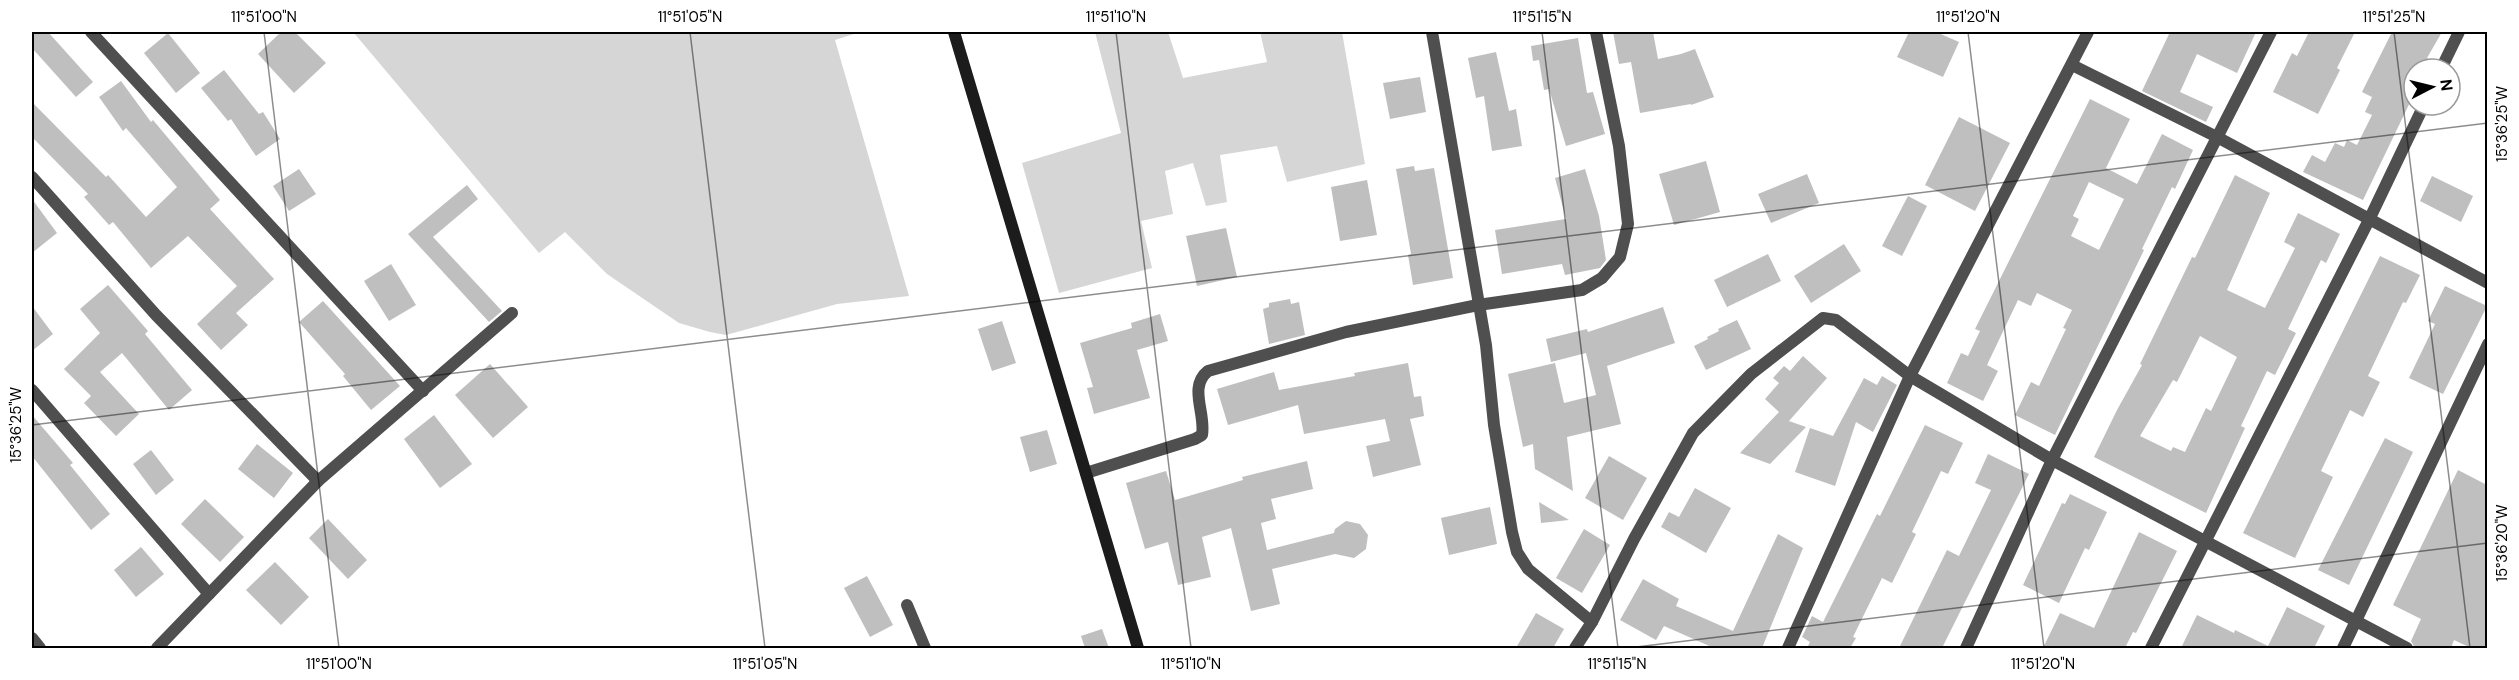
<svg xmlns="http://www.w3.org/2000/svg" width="2519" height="680" viewBox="0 0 2519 680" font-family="'DM Sans',sans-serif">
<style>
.green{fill:#d6d6d6}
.building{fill:#bfbfbf;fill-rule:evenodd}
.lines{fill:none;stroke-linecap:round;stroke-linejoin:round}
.street{stroke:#4f4f4f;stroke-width:12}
.secondary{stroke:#1c1c1c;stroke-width:12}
.ticks{fill:none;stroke:#000;stroke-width:1.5;stroke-opacity:0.45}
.neatline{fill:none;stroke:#000;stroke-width:2}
.ticks-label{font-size:15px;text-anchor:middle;fill:#000}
</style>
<rect width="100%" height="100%" fill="#fff"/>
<g class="green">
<polygon points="358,32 860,32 835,40 909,296 837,304 726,335 710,332 679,323 607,274 565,232 539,253 354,33"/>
<polygon points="1095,32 1168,32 1183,78 1267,62 1260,32 1342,32 1365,164 1287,182 1277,146 1220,155 1227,202 1206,206 1193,163 1165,171 1173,214 1141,221 1152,268 1059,293 1022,163 1121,133"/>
</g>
<g class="building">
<polygon points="32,32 48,32 93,82 76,97 32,48"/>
<polygon points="281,32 295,32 326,63 294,93 258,54"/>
<polygon points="1613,32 1653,32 1658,59 1681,54 1695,49 1714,97 1691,105 1691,104 1640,113 1631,62 1619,64"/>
<polygon points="1909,32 1936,32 1959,42 1943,77 1897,57"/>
<polygon points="2170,32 2256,32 2237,73 2197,54 2180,92 2213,107 2206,122 2142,91"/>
<polygon points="2309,32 2355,32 2337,68 2340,70 2318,114 2273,92 2292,53 2297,56"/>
<polygon points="2392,32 2442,32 2427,58 2435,62 2433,69 2414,69 2414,94 2363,200 2303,172 2312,155 2325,162 2335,143 2344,147 2347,140 2357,145 2372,115 2365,112 2372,97 2362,92"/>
<polygon points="168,33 200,73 176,93 144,53"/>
<polygon points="1578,38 1587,93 1593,92 1605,134 1566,146 1549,89 1544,90 1539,60 1533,61 1531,46"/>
<polygon points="1496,52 1509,111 1516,109 1522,146 1492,151 1484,96 1476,98 1468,58"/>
<polygon points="224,70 259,114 263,112 280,139 256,156 231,119 228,121 201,88"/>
<polygon points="1420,77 1426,112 1390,119 1383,83"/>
<polygon points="121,81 151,122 153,120 220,200 210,209 274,279 236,313 248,325 221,350 197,324 237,286 188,236 151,268 113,222 109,225 84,197 88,194 32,137 32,102 106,177 108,175 146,217 177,187 126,128 123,131 99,97"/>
<path d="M2090 99 2130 119 2106 168 2137 184 2162 134 2193 150 2175 189 2172 187 2142 249 2144 250 2055 435 2015 415 2031 382 2039 386 2066 329 2063 328 2072 310 2037 293 2031 306 2018 300 1987 365 1998 371 1983 401 1947 383 1961 353 1968 356 1980 331 1975 329ZM2089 182 2124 199 2099 250 2071 236 2079 219 2073 216Z"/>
<polygon points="1959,117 2010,143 1975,211 1925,185"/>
<polygon points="1706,161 1720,212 1674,225 1659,174"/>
<polygon points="1414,166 1415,171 1434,168 1453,278 1413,285 1408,255 1411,254 1396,169"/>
<polygon points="299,169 316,194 289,211 273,186"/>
<polygon points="1585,169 1599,216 1606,260 1600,268 1565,275 1562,264 1502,274 1495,230 1566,219 1555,178"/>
<polygon points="1807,174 1819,203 1771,223 1758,194"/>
<path d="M2235 175 2270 193 2227 290 2265 308 2295 248 2284 242 2298 213 2340 234 2326 263 2321 260 2288 329 2296 333 2275 375 2267 371 2241 426 2245 428 2206 513 2094 457 2117 410 2142 365 2140 364 2192 257 2195 258ZM2200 336 2237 357 2211 411 2206 408 2185 452 2173 447 2171 451 2140 436 2173 380 2177 382Z"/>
<polygon points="2432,176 2473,196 2461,222 2420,201"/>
<polygon points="1367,180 1377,235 1340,241 1331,187"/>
<polygon points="467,185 478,199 433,237 502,311 489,322 408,234"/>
<polygon points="1908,196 1927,206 1902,256 1882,246"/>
<polygon points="32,199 57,233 32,253"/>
<polygon points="1226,228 1237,277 1197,286 1186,236"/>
<polygon points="1844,244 1861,271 1811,303 1794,276"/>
<polygon points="1768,254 1781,281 1727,307 1714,280"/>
<polygon points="2380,256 2420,275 2406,303 2403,302 2368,376 2380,382 2363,417 2350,410 2321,471 2333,477 2295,558 2243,533"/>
<polygon points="391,264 416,305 389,321 364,281"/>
<polygon points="108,285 148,331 145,334 192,390 169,410 122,353 100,372 139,414 116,436 84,403 91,396 64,369 100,333 80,309"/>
<polygon points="2445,286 2487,306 2443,394 2409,378 2435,324 2428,321"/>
<polygon points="1290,299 1291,304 1299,302 1305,335 1269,344 1263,309 1269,307 1269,303"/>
<polygon points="323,301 400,386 371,410 343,376 345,374 299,322"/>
<polygon points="32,306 53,334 32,351"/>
<polygon points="1663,307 1675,343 1607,366 1621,424 1567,437 1573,491 1535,469 1533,444 1523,447 1508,374 1555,363 1564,403 1596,395 1586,353 1551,362 1546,339 1587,329 1588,332"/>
<polygon points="1160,314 1168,341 1137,350 1150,398 1094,414 1087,388 1093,387 1080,343 1132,328 1131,323"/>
<polygon points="1737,320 1751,349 1706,370 1694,346 1708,339 1707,337 1719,331 1718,329"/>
<polygon points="1002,321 1016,363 992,371 978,329"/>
<polygon points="1803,356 1827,378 1789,421 1806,427 1770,464 1740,453 1779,412 1765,399 1779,383 1773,378 1784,366 1790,371"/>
<polygon points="1408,363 1414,397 1421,396 1424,416 1410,419 1421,465 1373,477 1366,446 1390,441 1385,419 1304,434 1298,405 1228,425 1217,389 1274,372 1279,390 1355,376 1354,373"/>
<polygon points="490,364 528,407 493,438 455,395"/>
<polygon points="1882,376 1897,385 1873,432 1856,422 1835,486 1795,472 1810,428 1833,436 1864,378 1877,385"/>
<polygon points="32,415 73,463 70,465 110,514 91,530 32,456"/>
<polygon points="434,415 472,464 440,488 404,439"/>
<polygon points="1925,425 1963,443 1948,474 1941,471 1912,532 1916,534 1892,583 1882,578 1853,637 1856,638 1850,648 1807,648 1810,642 1802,637 1812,616 1823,622 1877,514 1880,516"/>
<polygon points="1047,430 1057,464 1030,472 1020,437"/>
<polygon points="2385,438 2413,452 2349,585 2318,570"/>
<polygon points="257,444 293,473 274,498 238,469"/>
<polygon points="151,450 174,480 156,495 133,464"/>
<polygon points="1988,454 2029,474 1942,648 1899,648 1947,550 1959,556 1991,490 1975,483"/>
<polygon points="1609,456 1647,478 1623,520 1585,498"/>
<polygon points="1307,461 1313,489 1271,499 1276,519 1261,523 1267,550 1334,533 1335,529 1346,521 1360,524 1368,535 1366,549 1354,558 1335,554 1272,569 1280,604 1251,611 1231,528 1202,537 1211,577 1178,585 1168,542 1145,549 1126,483 1166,471 1175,500 1243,480 1242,477"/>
<polygon points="2458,470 2487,485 2487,648 2471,648 2454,640 2451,648 2415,648 2411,641 2421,619 2393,605"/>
<polygon points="1695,488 1731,508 1706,553 1661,527 1669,512 1679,517"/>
<polygon points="2070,494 2107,512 2089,550 2085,548 2059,603 2023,585 2062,503 2065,504"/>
<polygon points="205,499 244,537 220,562 181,524"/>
<polygon points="1539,502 1569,520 1541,523"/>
<polygon points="1490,507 1497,544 1449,555 1441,518"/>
<polygon points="328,519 367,560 348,579 309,538"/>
<polygon points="1584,529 1610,545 1582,593 1556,578"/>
<polygon points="2139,532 2177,551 2136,633 2133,632 2125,648 2043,648 2060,613 2094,628"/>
<polygon points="1778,534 1803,548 1762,648 1714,648 1664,626 1656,640 1620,620 1643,579 1679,599 1676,606 1733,631"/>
<polygon points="141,547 164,574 136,597 114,570"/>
<polygon points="275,562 309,597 281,625 246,590"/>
<polygon points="867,576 893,625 870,637 844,588"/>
<polygon points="2287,607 2325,626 2314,648 2181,648 2197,615 2234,633 2235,630 2268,646"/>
<polygon points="1536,613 1564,629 1553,648 1516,648"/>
<polygon points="1102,629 1109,648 1085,648 1081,636"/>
</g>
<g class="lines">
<g class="street">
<polyline points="91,32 423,391"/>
<polyline points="1432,32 1486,345 1494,425 1512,532 1517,552 1528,569 1592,622"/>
<polyline points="2072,65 2217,137 2488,283"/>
<polyline points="2441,69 2459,32"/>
<polyline points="32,177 156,315 318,481"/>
<polyline points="32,390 209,594"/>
<path d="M1086 473 1195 439 1202 435C1206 413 1188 387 1208 371L1346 332 1478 305 1582 290 1602 278 1620 257 1628 224 1619 146 1596 32"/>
<polyline points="907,605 925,648"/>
<polyline points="32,638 40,648"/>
<polyline points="157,648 318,481 512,313"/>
<polyline points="1575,648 1592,622 1634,539 1693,433 1751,374 1823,318 1836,320 1910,376 2052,460 2407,648"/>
<polyline points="1788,648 1910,376 2088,32"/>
<polyline points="1966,648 2052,460 2271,32"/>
<polyline points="2151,648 2369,220 2424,105"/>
<polyline points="2343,648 2488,344"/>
</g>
<polyline class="secondary" points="954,32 1138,648"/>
</g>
<path class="ticks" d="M264 32 339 648M690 32 765 648M1116 32 1191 648M1542 32 1618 648M1968 32 2044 648M2394 32 2470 648M32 425 2488 123M1628 648 2488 543"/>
<rect width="2519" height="680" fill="none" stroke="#ffffff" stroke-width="66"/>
<g transform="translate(2432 87) rotate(83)"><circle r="28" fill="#ffffff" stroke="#999999" stroke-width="1.5"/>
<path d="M0-4.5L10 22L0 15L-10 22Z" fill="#000000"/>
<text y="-9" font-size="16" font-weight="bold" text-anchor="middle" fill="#000000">N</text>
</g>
<rect x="33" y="33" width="2453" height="614" class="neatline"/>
<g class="ticks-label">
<text x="264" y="22">11°51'00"N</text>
<text x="690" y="22">11°51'05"N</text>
<text x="1116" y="22">11°51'10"N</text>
<text x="1542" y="22">11°51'15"N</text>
<text x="1968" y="22">11°51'20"N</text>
<text x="2394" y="22">11°51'25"N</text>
<text transform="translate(2502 124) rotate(-90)" y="5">15°36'25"W</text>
<text transform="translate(16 425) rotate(-90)" y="5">15°36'25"W</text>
<text transform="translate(2502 543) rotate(-90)" y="5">15°36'20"W</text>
<text x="339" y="669">11°51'00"N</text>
<text x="765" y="669">11°51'05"N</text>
<text x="1191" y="669">11°51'10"N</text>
<text x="1617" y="669">11°51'15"N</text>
<text x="2043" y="669">11°51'20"N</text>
</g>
</svg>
